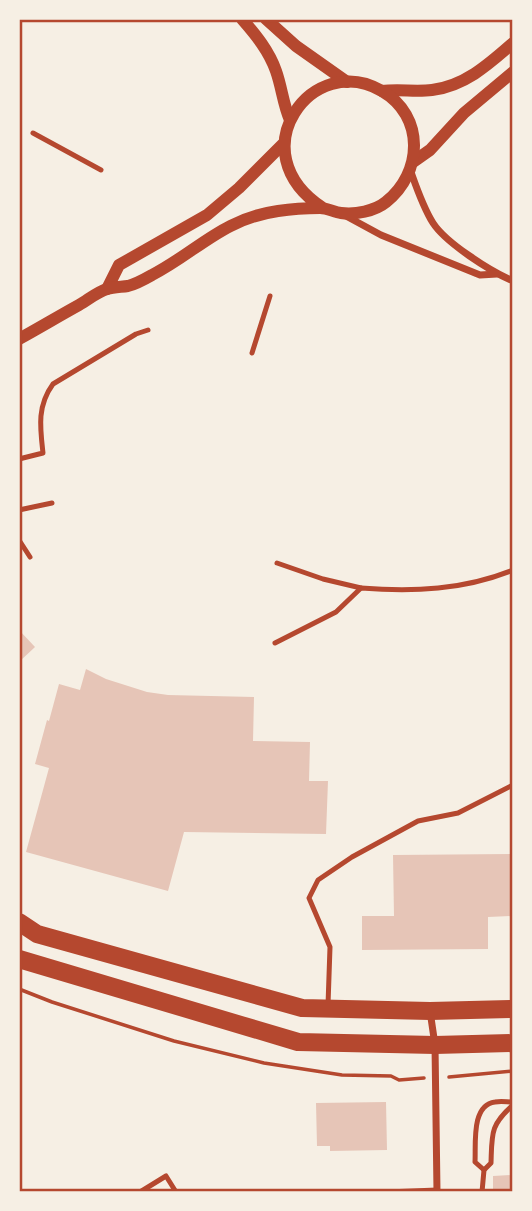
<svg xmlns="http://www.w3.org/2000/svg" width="532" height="1211" viewBox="0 0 532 1211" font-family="Montserrat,sans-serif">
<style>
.building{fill:#e6c5b7}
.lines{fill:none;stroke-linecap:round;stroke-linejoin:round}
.path{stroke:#b5482f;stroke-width:3.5}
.service{stroke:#b5482f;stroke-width:5}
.minor{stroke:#b5482f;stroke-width:7}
.tertiary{stroke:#b5482f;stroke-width:12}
.primary{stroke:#b5482f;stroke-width:18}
.neatline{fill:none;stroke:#b5482f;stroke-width:2.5}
</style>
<rect width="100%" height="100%" fill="#f6efe4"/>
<g class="building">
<polygon points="19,630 35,647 19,662"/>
<polygon points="86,669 106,679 147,692 168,695 254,697 253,741 310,742 309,781 328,781 326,834 184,832 168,891 26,852 49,768 35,764 47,720 49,721 59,684 80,690"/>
<polygon points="513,854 513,916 488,917 488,949 362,950 362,916 394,916 393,855"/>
<polygon points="386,1102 387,1150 330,1151 330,1146 317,1146 316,1103"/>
<polygon points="512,1175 513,1192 493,1192 493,1176"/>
</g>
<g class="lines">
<g class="path">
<polyline points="19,989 52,1002 174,1041 264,1063 342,1075 391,1076 399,1080 424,1078"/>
<polyline points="449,1077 513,1071"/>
</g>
<g class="service">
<polyline points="33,133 101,170"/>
<polyline points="252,353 270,296"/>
<path d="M19 459 43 453C40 427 37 406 53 384L136 334 148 330"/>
<polyline points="19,510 52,503"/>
<polyline points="19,540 30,557"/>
<polyline points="277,563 323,579 361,588"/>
<path d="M275 643 336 612 361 588C413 592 464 590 513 570"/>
<polyline points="328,1005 330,947 309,898 318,880 352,857 418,821 458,813 513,785"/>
<path d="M484 1170 475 1162C476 1144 471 1105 495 1102 501 1101 507 1102 513 1102"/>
<polyline points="140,1192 166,1176 176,1192"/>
<polyline points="387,1192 437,1190"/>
<path d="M482 1192 484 1170 491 1163C492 1134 490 1125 513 1105"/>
</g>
<g class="minor">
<path d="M411 172C417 189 423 207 433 223 446 243 490 271 513 281"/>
<polyline points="346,216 381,235 480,275 497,274"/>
<polyline points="430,1011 435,1045 437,1192"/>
</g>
<g class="tertiary">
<path d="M242 19C256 35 269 51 276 71 282 88 283 104 290 120"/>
<polyline points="266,19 296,46 347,82"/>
<path d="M382 91C399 89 416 92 432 90 465 86 489 64 513 43"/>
<polyline points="413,162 430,150 464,113 513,72"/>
<polyline points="107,289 119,265 207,215 239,188 284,143"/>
<path d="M19 339C39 328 59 316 79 305 88 300 97 292 107 289 113 287 121 287 128 286 136 284 145 279 152 275 198 251 222 219 278 211 291 209 307 208 320 208 327 208 334 212 341 213 355 215 375 211 386 202 423 173 425 116 382 91 313 50 237 152 323 208"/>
</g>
<g class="primary">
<polyline points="19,922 37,934 302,1008 430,1011 513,1009"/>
<polyline points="19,959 298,1042 435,1045 513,1043"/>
</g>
</g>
<rect width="532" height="1211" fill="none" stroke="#f6efe4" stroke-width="42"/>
<rect x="21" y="21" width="490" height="1169" class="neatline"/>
</svg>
